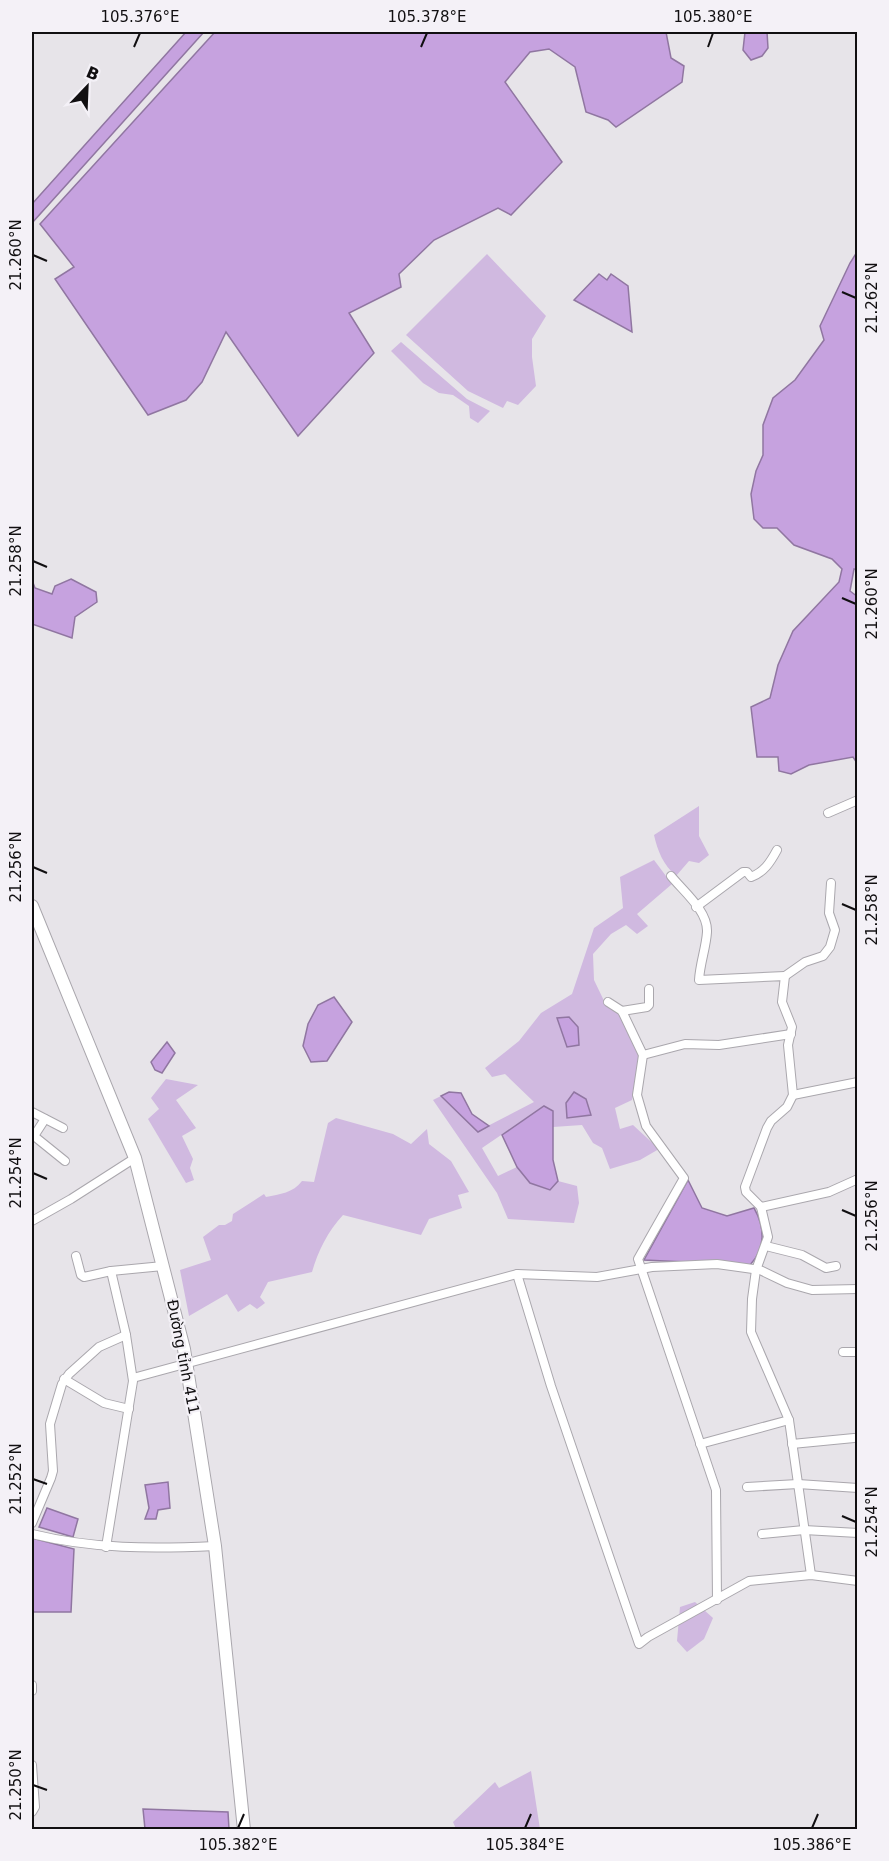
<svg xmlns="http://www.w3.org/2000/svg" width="889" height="1861" viewBox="0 0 889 1861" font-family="'DejaVu Sans',sans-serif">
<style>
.green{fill:#d0b9e0}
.water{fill:#c6a2df;stroke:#9076a1;stroke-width:1.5}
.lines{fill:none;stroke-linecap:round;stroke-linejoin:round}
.minor-casing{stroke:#aaa7ad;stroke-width:10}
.secondary-casing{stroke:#aaa7ad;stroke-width:14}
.minor{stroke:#fff;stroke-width:8}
.secondary{stroke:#fff;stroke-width:12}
.ticks{fill:none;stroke:#110f11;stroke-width:2}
.labels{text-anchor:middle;stroke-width:4.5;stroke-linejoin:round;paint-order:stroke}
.street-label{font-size:15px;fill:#110f11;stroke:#f4f1f7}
.neatline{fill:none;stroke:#110f11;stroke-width:2}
.ticks-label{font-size:15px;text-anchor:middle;fill:#110f11}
</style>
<rect width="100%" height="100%" fill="#e7e4e9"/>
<g class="green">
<polygon points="487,254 546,316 532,339 532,357 536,386 518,405 507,401 503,408 468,391 406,335"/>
<polygon points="401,342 467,399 490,411 478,423 470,418 469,406 453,395 439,393 423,383 391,351"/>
<path d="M699 806V836L709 855 699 863 689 861 676 876C663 864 658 852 654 835Z"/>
<polygon points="654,860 672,884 637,914 648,926 637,934 626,925 611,934 593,954 594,980 606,1005 621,1015 641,1056 632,1100 615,1108 620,1129 633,1125 659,1149 640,1160 610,1169 602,1148 593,1143 582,1125 553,1127 553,1111 544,1106 482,1148 498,1176 517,1167 530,1183 549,1190 558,1181 577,1186 579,1203 574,1223 508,1219 497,1193 433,1100 441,1096 478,1131 534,1102 505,1074 492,1077 485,1068 519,1041 541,1013 572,994 594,928 623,908 620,877"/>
<polygon points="166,1079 198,1085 176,1100 196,1128 182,1136 193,1159 190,1168 194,1180 186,1183 148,1119 159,1109 151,1098"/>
<path d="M336 1118 393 1134 411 1144 427 1129 429 1144 451 1161 469 1192 458 1195 462 1208 429 1219 421 1235 343 1215C328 1231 318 1251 312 1272L268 1282 260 1297 265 1303 257 1309 250 1304 238 1312 227 1294 189 1316 180 1270 211 1260 203 1237 219 1225H225L232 1221 233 1214 264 1194 266 1197C280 1194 293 1193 302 1181L314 1182 328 1123Z"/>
<polygon points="695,1602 713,1618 704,1639 687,1652 677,1641 680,1607"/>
<polygon points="531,1771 540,1829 456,1829 453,1822 495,1782 499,1788"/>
</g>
<g class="water">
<polygon points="186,32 204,32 32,223 32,204"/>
<polygon points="215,32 666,32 671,58 684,66 682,82 616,127 608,120 586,112 575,67 549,49 530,52 505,82 562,162 511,215 498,208 434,240 399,274 401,287 349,313 374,353 298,436 226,332 202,382 186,400 148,415 55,279 74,267 40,224"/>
<polygon points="745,32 767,32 768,48 762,56 751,60 743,50"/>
<polygon points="857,252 858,570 854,569 850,591 858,597 857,763 853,757 809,765 791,774 779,771 778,757 757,757 751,707 770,698 778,665 793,631 839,582 842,569 832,559 794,545 777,528 763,528 754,519 751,494 756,471 763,455 763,425 773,398 795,380 824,340 820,326 850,263"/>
<polygon points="599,274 607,280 611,274 628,286 632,332 574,300"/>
<polygon points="71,579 96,592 97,602 75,617 72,638 32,624 32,580 35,588 52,594 55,586"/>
<polygon points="334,997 352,1022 327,1061 311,1062 303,1046 308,1024 318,1005"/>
<polygon points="569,1017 578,1027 579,1045 567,1047 557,1018"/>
<polygon points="167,1042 175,1053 162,1073 155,1070 151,1062"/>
<polygon points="449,1092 461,1093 472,1114 489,1126 478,1132 441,1096"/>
<polygon points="574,1092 586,1099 591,1115 567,1118 566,1103"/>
<polygon points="544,1106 553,1111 553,1160 558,1181 550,1190 530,1183 517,1167 502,1135"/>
<path d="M688 1180 702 1208 727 1216 754 1208C765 1227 766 1248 750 1265L644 1260Z"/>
<polygon points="168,1482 170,1508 158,1510 156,1519 145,1519 149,1508 145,1485"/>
<polygon points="47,1508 78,1519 73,1537 39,1527"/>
<polygon points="32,1538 74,1549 71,1612 32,1612"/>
<polygon points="143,1809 228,1812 229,1829 145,1829"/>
</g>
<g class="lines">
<defs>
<g id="minor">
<polyline points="828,813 858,800"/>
<path d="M671 876C684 892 708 911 707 932 706 948 700 963 699 980L785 976 782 1002 792 1027 788 1045 793 1095 787 1107 771 1121 767 1128 745 1187 746 1192 761 1207 768 1237 756 1270 752 1299 751 1332 789 1420 811 1575"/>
<path d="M696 907 743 872H747L751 877C764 872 770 863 777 850"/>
<polyline points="785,976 805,962 823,956 830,947 835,930 829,913 831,883"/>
<polyline points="608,1002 622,1011 643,1055 637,1095 646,1126 684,1178 638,1259 716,1490 717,1600"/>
<polyline points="622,1011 647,1007 649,1005 649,989"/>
<polyline points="643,1055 685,1044 719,1045 791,1034"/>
<polyline points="793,1095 858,1082"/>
<polyline points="32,1112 63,1128"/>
<polyline points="45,1119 34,1136 65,1161"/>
<polyline points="761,1207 829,1192 858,1179"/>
<polyline points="32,1221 71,1199 135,1158"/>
<polyline points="766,1246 802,1255 826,1268 836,1266"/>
<polyline points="76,1256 81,1275 84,1277 111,1271 163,1266"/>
<polyline points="517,1274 551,1386 639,1644 648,1637 749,1581 811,1575 858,1581"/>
<polyline points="843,1352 858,1352"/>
<polyline points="133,1378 517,1274 597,1277 652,1267 717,1264 760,1270 787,1283 812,1290 858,1289"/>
<polyline points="64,1379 104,1403 129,1409"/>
<polyline points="700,1444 789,1420"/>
<polyline points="792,1444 854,1438"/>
<polyline points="747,1487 798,1484 858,1488"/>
<polyline points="32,1523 51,1478 53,1471 50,1424 62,1384 69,1374 99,1347 126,1335"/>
<path d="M32 1534C93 1549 151 1549 215 1546"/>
<polyline points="762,1534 804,1530 858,1533"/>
<polyline points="106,1547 133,1381 126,1335 111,1271"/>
<polyline points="32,1685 32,1691"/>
<polyline points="32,1765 35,1807 32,1812"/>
</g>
<polyline id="secondary" points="32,906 135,1158 184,1349 215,1546 244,1830"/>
</defs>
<use href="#minor" class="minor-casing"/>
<use href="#secondary" class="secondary-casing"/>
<use href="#minor" class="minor"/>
<use href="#secondary" class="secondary"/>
</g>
<path class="ticks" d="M134 47 140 33M421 47 427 33M708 47 713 33M33 255 47 261M842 292 856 298M33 561 47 567M842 598 856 604M33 867 47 873M842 904 856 910M33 1173 47 1179M842 1210 856 1216M33 1479 47 1484M842 1516 856 1522M33 1785 47 1790M238 1828 244 1814M525 1828 531 1814M812 1828 818 1814"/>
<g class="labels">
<g class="street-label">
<text transform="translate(183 1357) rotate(79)" y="5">Đường tỉnh 411</text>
</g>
</g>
<rect width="889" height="1861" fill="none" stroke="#f4f1f7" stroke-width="66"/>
<g transform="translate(87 87) rotate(23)" stroke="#f4f1f7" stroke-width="4.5" paint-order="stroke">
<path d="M0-4.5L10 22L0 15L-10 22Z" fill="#110f11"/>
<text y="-9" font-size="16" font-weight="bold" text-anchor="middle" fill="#110f11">B</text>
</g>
<rect x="33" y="33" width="823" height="1795" class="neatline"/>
<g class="ticks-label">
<text x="140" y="22">105.376°E</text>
<text x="427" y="22">105.378°E</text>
<text x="713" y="22">105.380°E</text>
<text transform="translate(16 255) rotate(-90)" y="5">21.260°N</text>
<text transform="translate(872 298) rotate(-90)" y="5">21.262°N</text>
<text transform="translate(16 561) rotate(-90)" y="5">21.258°N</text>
<text transform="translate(872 604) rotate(-90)" y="5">21.260°N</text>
<text transform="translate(16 867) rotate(-90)" y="5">21.256°N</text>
<text transform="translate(872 910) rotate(-90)" y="5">21.258°N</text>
<text transform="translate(16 1173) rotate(-90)" y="5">21.254°N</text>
<text transform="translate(872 1216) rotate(-90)" y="5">21.256°N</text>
<text transform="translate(16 1479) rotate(-90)" y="5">21.252°N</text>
<text transform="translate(872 1522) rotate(-90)" y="5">21.254°N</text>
<text transform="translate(16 1785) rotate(-90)" y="5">21.250°N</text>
<text x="238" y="1850">105.382°E</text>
<text x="525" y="1850">105.384°E</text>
<text x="812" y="1850">105.386°E</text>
</g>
</svg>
